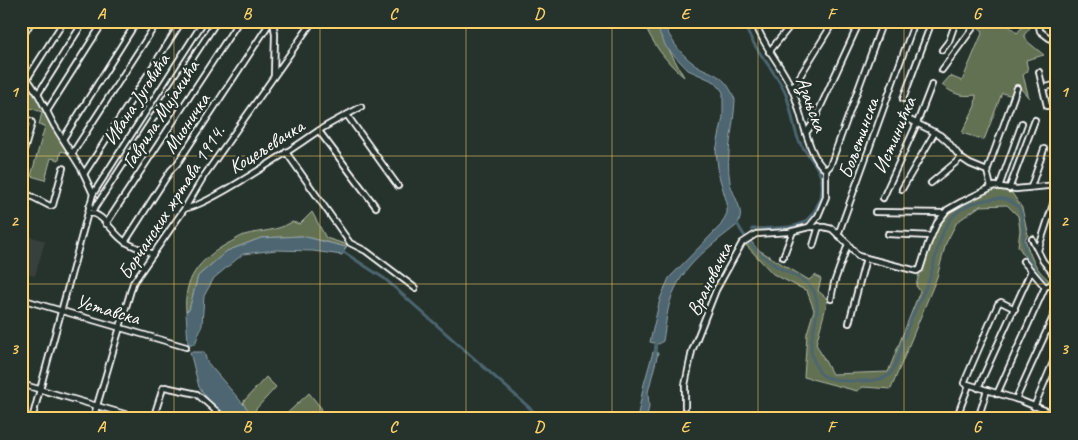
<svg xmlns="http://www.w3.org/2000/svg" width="1078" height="440" viewBox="0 0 1078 440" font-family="Caveat,sans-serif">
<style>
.built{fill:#393f3d}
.green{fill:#637152;stroke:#b1b8a8}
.water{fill:#4d6671;stroke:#94a3aa}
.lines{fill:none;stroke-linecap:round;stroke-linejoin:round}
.canal{stroke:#4d6671;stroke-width:3}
.minor-casing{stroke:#fff;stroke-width:8}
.minor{stroke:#26332d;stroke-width:4.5}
.grid{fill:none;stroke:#ffd166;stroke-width:1;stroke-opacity:0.55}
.labels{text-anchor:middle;stroke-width:5;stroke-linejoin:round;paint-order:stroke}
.street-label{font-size:20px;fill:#fff;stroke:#26332d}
.neatline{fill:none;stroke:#ffd166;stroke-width:2}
.grid-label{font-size:16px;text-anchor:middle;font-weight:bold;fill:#ffd166}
</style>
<rect width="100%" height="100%" fill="#26332d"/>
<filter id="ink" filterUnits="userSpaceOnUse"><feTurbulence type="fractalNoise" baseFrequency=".02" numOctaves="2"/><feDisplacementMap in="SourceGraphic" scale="10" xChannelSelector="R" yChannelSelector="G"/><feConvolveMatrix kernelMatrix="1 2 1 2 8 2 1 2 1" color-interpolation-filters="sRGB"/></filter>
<g filter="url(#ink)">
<polygon class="built" points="25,235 45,241 35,276 21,272 21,248"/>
<g class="green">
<path d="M643 21H653L684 77C666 62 652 43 643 21Z"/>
<path d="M980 21H1007L1006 23 1017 33 1025 24 1030 28 1024 35 1028 42 1044 55 1026 60 1028 71 1023 75 1029 98 1021 89 1017 86 1013 96 1002 93 984 140 962 133 975 106 976 95C961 97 953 94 942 85L950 76 962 81 983 31 977 26Z"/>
<polygon points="29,83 71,154 61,151 59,160 51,158 45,180 31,176 45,126 39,125 42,112 21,105 21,94 23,94"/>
<path d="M999 188 1012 193 1022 208 1028 235 1025 239C1032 261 1037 273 1057 286V296L1034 271 1018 246 1020 230 1018 216 1007 205 980 206 957 222 946 243 937 277 891 389 863 387 857 391 804 377 807 333 814 310 807 291 773 274 745 244 750 240 757 249 809 280 815 275 821 279 818 291 828 299 816 344 832 374 888 372 920 291 916 286C921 266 931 227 947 212 962 199 980 193 999 188Z"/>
<path d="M312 212 326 238 348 245 346 247 302 236 261 238 227 251 198 276 189 310 186 311C183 279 200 259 227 244 233 241 239 237 244 235 262 230 275 232 292 222L300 224Z"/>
<polygon points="266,377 276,387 255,410 262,419 256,419 244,405 243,402"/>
<polygon points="309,393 322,409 314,419 281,419"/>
</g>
<g class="water">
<path d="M654 21H662C669 35 675 47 686 57 706 77 723 67 735 100 734 127 725 155 730 182 732 196 748 212 736 226 713 244 686 263 674 291 667 306 666 324 663 341L659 344 650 342 660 299 669 278 721 225 727 213V203L719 176 716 151 723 117V92L715 82 688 70 666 47Z"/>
<polygon points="302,236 346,247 342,255 313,251 276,250 243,254 214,278 204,296 202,325 195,344 188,344 186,311 189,310 198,276 227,251 261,238"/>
<polygon points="190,352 204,352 207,362 256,419 228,419 211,403 199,387"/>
<polygon points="653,352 658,353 648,392 649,407 646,419 637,419 644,384"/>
</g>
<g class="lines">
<g class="canal">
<path d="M743 21C753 49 771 65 784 90 792 107 792 125 799 141 805 153 816 162 820 174 827 192 815 222 794 226 781 229 765 228 752 229"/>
<path d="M736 222C739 226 741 231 744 235 751 246 762 256 773 264 784 272 810 279 815 294 822 314 810 331 811 350 812 357 816 369 821 374 831 383 881 384 890 374 898 365 902 343 906 332 912 314 922 297 929 280 941 244 939 208 986 200 993 199 1001 197 1008 200 1032 209 1018 239 1027 257 1034 271 1045 282 1057 291"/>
<polyline points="342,251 385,279 542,419"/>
<polyline points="655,355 656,341"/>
</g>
<defs>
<g id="minor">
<polyline points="273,21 275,34 274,75"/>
<path d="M755 21C763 47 782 65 792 89 801 109 808 158 826 170"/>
<polyline points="1043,21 1039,26 1040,31 1057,44"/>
<polyline points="21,38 32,21"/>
<polyline points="942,50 949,41 956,21"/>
<polyline points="769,52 794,21"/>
<polyline points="942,70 978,21"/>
<polyline points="1039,72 1047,106"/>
<polyline points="21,74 29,81 38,94 54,125 82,170 93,194"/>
<polyline points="27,79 64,21"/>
<polyline points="1043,88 1057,84"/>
<polyline points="792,89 834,21"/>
<polyline points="38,94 84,21"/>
<polyline points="903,99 932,21"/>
<polyline points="47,111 104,21"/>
<polyline points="347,115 398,186"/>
<polyline points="21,118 31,121 32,123 21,161"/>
<polyline points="908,119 940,135 948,142 961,158 970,164 987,171 991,187"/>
<polyline points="319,131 376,207"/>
<polyline points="806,133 813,123 860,21"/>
<polyline points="63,139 137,21"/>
<polyline points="286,152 350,243 366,251 415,288"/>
<polyline points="72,154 158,21"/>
<polyline points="987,171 1017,88"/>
<polyline points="84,174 182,21"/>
<polyline points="931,183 961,158"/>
<polyline points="999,187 1022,123"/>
<polyline points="1031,187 1044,149"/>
<polyline points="902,189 935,132"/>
<polyline points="1009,189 1035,120"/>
<polyline points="21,191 50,206 53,205 63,168"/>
<polyline points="883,198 917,123 932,84"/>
<polyline points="89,207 94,209 217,21"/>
<path d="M185 208C203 209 298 145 318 131 332 122 347 115 361 107"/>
<polyline points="875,212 944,213"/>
<path d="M88 213C103 212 112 233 124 241 133 247 144 250 153 254"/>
<polyline points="106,224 239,21"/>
<polyline points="809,227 824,227 832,229 848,244 858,256 917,271 920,269 928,244 937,223 947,210 961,202 994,186 1016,189 1057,185"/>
<polyline points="888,234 931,236"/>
<polyline points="838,235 915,21"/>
<polyline points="1032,239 1043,261 1057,278"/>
<polyline points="125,242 171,170 177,164 271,21"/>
<polyline points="21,246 24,238"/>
<polyline points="813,246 819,226"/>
<polyline points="1038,250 1057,192"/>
<polyline points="783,257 793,231"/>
<polyline points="1023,261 1045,287"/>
<polyline points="1052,273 1057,257"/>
<polyline points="1045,287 1057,282"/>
<polyline points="21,299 186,347"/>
<polyline points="831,299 834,283 848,244"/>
<polyline points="1015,309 1001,302 998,304 964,383 1019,400 1057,415"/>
<polyline points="849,323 866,258"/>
<polyline points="21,384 142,419"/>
<polyline points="978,388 1031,271"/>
<polyline points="997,394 1045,287"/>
<polyline points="1016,399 1057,308"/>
<polyline points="685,407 685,385 692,351 716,290 742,243 756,234 789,232 809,227 818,216 826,197 826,170 830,166 883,21"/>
<polyline points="1034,407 1057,353"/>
<polyline points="32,419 93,194 204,21"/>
<polyline points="93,419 133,283 185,208 204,176 237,129 313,21"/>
<polyline points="153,419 163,388 165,387 197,394 225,419"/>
<polyline points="956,419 969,385"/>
<polyline points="978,419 987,390"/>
<polyline points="1040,419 1042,410"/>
</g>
</defs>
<use href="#minor" class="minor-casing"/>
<use href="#minor" class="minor"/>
</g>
</g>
<path class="grid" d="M174 21V419M320 21V419M466 21V419M612 21V419M758 21V419M904 21V419M21 156H1057M21 284H1057"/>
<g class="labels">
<g class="street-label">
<text transform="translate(136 99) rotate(-57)" y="7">Ивана Југовића</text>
<text transform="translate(812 104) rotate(70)" y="7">Азањска</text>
<text transform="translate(160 114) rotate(-57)" y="7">Гаврила Мијакића</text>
<text transform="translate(186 123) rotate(-56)" y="7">Мионичка</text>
<text transform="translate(894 135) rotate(-67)" y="7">Истинићка</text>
<text transform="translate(858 138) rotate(-70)" y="7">Бољетинска</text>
<text transform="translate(266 146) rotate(-32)" y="7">Коцељевачка</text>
<text transform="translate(171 202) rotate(-57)" y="7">Борчанских жртава 1914.</text>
<text transform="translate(709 279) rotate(-64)" y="7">Врановачка</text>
<text transform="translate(108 309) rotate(16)" y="7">Уставска</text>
</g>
</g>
<rect width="1078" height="440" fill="none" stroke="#26332d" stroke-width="55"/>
<rect x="28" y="28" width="1022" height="384" class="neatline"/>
<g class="grid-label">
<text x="101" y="19">A</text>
<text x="247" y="19">B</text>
<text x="393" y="19">C</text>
<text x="539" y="19">D</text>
<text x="685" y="19">E</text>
<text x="831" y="19">F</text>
<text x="977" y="19">G</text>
<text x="14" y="97">1</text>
<text x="1064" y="97">1</text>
<text x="14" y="226">2</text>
<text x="1064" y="226">2</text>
<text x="14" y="354">3</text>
<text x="1064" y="354">3</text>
<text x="101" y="432">A</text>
<text x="247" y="432">B</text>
<text x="393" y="432">C</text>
<text x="539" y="432">D</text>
<text x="685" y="432">E</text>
<text x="831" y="432">F</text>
<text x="977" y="432">G</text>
</g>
</svg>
